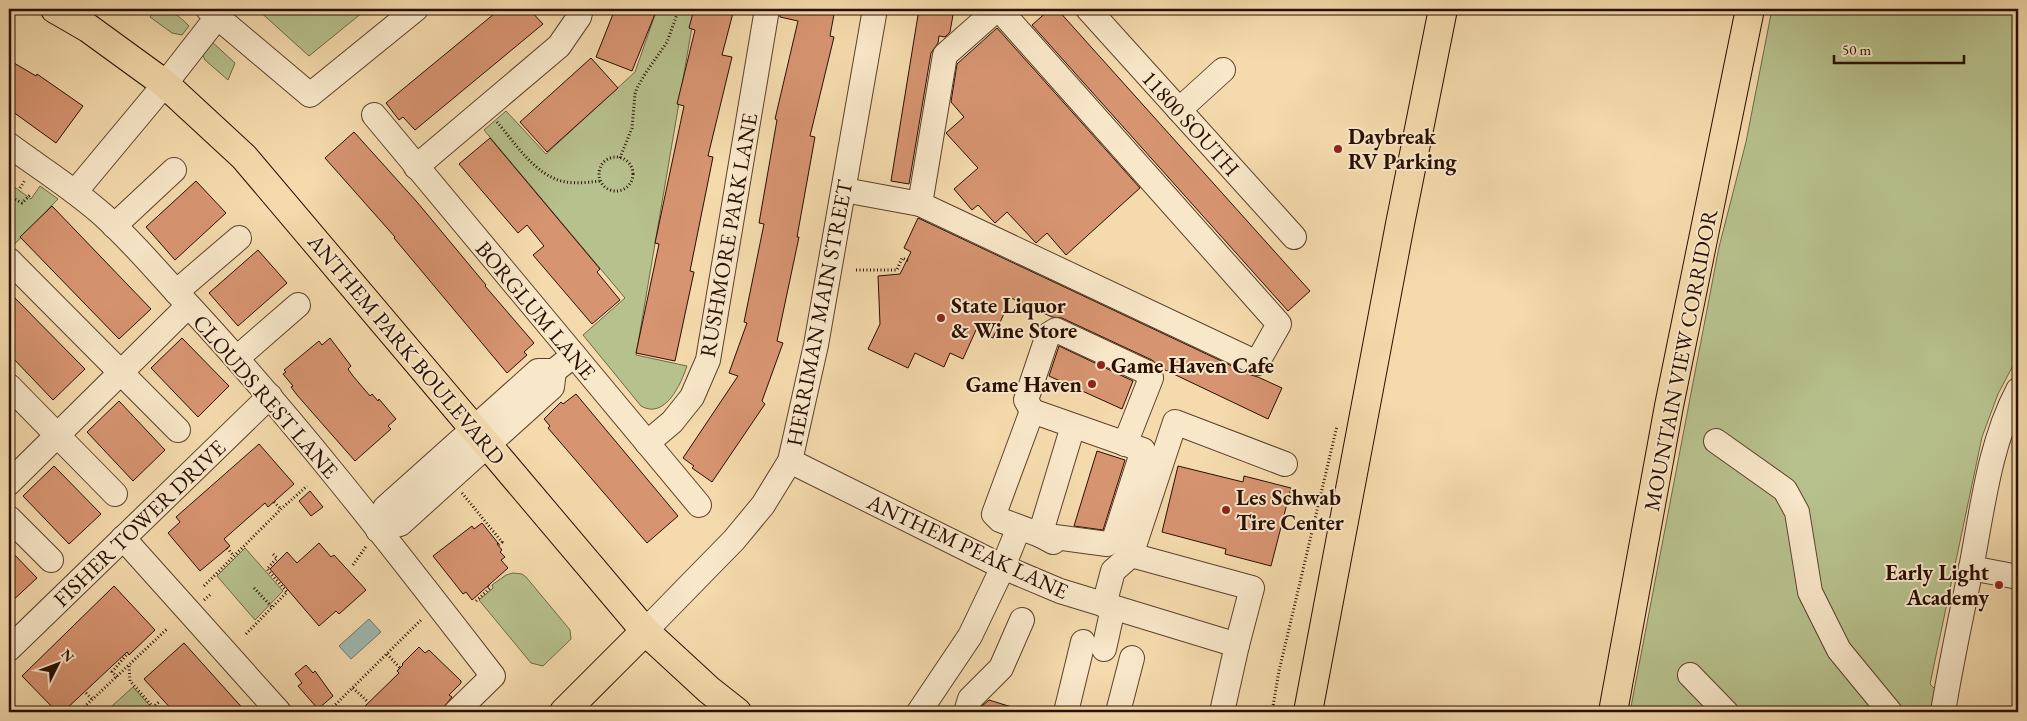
<svg xmlns="http://www.w3.org/2000/svg" width="2027" height="721" viewBox="0 0 2027 721" font-family="'EB Garamond',serif">
<style>
.green{fill:#b7c18d;stroke:#706848}
.water{fill:#9eb9b2;stroke:#6f756c}
.building{fill:#d79471;stroke:#290e02}
.lines{fill:none;stroke-linecap:round;stroke-linejoin:round}
.minor-casing{stroke:#5c412c;stroke-width:26}
.major-casing{stroke:#290e02;stroke-width:30}
.highway-casing{stroke:#290e02;stroke-width:30}
.path{stroke:#290e02;stroke-width:3;stroke-dasharray:1 2.5;stroke-linecap:butt}
.minor{stroke:#f8e7c9;stroke-width:24}
.major{stroke:#f4daac;stroke-width:28}
.highway{stroke:#f4daac;stroke-width:28}
.poi-dot{fill:#8f2418;stroke:#f8e7c9;stroke-width:2}
.labels{text-anchor:middle;stroke-width:4;stroke-linejoin:round;paint-order:stroke}
.street-label{font-size:22px;fill:#290e02;stroke:#f8e7c9}
.poi-label{font-size:22px;font-weight:bold;fill:#290e02;stroke:#f8e7c9;text-anchor:start}
</style>
<rect width="100%" height="100%" fill="#f4daac"/>
<filter id="stains"><feTurbulence type="fractalNoise" baseFrequency=".004" numOctaves="4"/><feColorMatrix values="0 0 0 0 .2 0 0 0 0 .09 0 0 0 0 .02 0 0 0 .5 -.17"/></filter>
<radialGradient id="worn" r=".72"><stop offset=".6" stop-color="#630" stop-opacity="0"/><stop offset="1" stop-color="#630" stop-opacity=".3"/></radialGradient>
<g class="green">
<path d="M156 9C172 9 178 15 189 26L182 35 172 33 150 17Z"/>
<polygon points="257,9 339,9 363,12 309,56"/>
<path d="M657 9H695L636 355 687 366C681 384 665 420 641 406L583 335 625 298 484 130 506 111 546 154 635 72Z"/>
<polygon points="1772,9 2018,9 2018,356 1998,394 1982,437 1930,684 1935,689 1931,712 1630,712 1719,247 1746,142"/>
<polygon points="211,41 235,63 228,80 205,60 201,51"/>
<polygon points="9,183 31,199 40,186 58,199 9,250"/>
<polygon points="245,548 283,591 255,620 217,576"/>
<polygon points="513,573 522,574 526,577 570,630 571,639 543,666 531,663 479,600 493,588 492,585 506,575"/>
<polygon points="133,687 151,707 145,712 118,712 112,706"/>
</g>
<polygon class="water" points="369,619 381,632 351,659 339,646"/>
<g class="building">
<polygon points="500,9 529,9 543,24 415,130 403,117 399,120 386,103"/>
<polygon points="615,9 657,9 632,71 596,57"/>
<polygon points="694,9 734,9 722,55 732,57 708,156 713,157 690,271 694,272 675,361 636,353 659,244 655,243 684,106 677,104 695,30 689,28"/>
<polygon points="780,9 835,9 830,36 834,37 810,136 815,137 797,237 799,237 777,341 783,343 762,401 765,404 712,482 692,468 694,466 683,458 738,376 729,373 747,323 744,322 764,224 759,223 777,120 775,119 798,21 780,17"/>
<polygon points="919,9 954,9 950,32 945,37 939,36 938,43 931,53 909,184 891,181"/>
<polygon points="1050,9 1057,9 1310,291 1288,311 1032,25"/>
<polygon points="997,28 1140,188 1066,255 1047,233 1036,243 1007,212 995,223 978,205 972,210 954,189 978,168 946,133 964,117 951,102 957,64"/>
<polygon points="591,58 618,88 547,152 520,122"/>
<polygon points="9,60 36,76 37,74 83,106 56,143 9,109"/>
<polygon points="354,132 417,202 486,285 485,286 534,343 524,352 527,355 507,373 394,238 395,237 325,158"/>
<polygon points="490,138 600,269 597,272 620,300 592,324 533,255 544,246 527,225 518,233 459,164"/>
<polygon points="196,181 226,213 175,260 146,227"/>
<polygon points="52,206 151,309 119,339 20,237"/>
<polygon points="918,218 1251,375 1258,377 1282,388 1268,419 1161,368 1152,360 1062,318 1052,317 1011,298 993,338 976,330 963,359 950,353 944,367 915,353 908,368 868,349 880,324 878,276 900,274 911,252 904,248"/>
<polygon points="258,250 287,283 238,326 209,293"/>
<polygon points="9,292 85,369 53,400 9,354"/>
<polygon points="182,338 229,386 198,417 151,368"/>
<polygon points="330,338 351,366 348,369 353,376 370,396 372,394 378,401 379,399 396,419 388,426 391,429 355,461 297,395 291,387 293,386 283,374 286,372 284,370 319,341 322,345"/>
<polygon points="1059,346 1133,381 1122,409 1049,376"/>
<polygon points="576,394 678,516 647,543 548,428 550,426 544,419 561,402 563,404"/>
<polygon points="119,401 165,450 133,481 87,432"/>
<polygon points="259,444 294,484 268,507 265,503 224,539 230,546 200,571 168,533 180,522 176,517"/>
<polygon points="1097,451 1125,460 1103,530 1074,526"/>
<polygon points="54,466 101,514 69,544 23,496"/>
<polygon points="1178,466 1243,482 1244,476 1291,488 1271,566 1225,554 1226,549 1162,532"/>
<polygon points="310,491 323,507 311,516 299,501"/>
<polygon points="482,523 498,543 497,544 502,550 500,552 505,557 501,560 508,568 472,600 466,592 463,594 433,556 472,526 474,529"/>
<polygon points="319,543 331,557 334,555 366,590 339,614 336,611 319,626 270,569 287,552 297,563"/>
<polygon points="9,549 37,578 9,604"/>
<polygon points="114,586 155,630 129,655 127,652 63,712 57,712 22,676"/>
<polygon points="184,643 246,712 174,712 144,679"/>
<polygon points="419,647 425,653 429,650 461,681 461,683 449,695 452,697 443,708 443,712 359,712 399,673 397,671 403,665 402,664"/>
<polygon points="306,665 313,673 315,671 333,696 318,709 298,686 302,683 295,674"/>
<polygon points="989,700 1018,709 1018,712 980,712 982,706"/>
</g>
<g class="lines">
<defs>
<g id="minor">
<polyline points="208,9 310,95 416,9"/>
<polyline points="997,9 945,55 920,204 1257,363 1279,324 999,9"/>
<polyline points="1088,9 1294,237"/>
<polyline points="1179,110 1223,70"/>
<polyline points="374,115 699,505"/>
<path d="M9 145C40 168 74 189 103 215 134 243 162 277 191 308 299 425 396 551 493 676L456 712"/>
<polyline points="416,167 559,46 579,17 581,9"/>
<polyline points="844,190 920,204"/>
<polyline points="75,192 165,84 218,16"/>
<polyline points="114,226 174,170"/>
<polyline points="9,260 178,430"/>
<polyline points="176,292 239,238"/>
<polyline points="237,358 298,305"/>
<polyline points="9,386 115,494"/>
<polyline points="1032,411 1026,400 1048,335 1056,330 1146,372 1151,378 1125,444"/>
<polyline points="1716,441 1785,490 1797,512 1810,592 1839,650 1890,712"/>
<polyline points="647,443 672,422 692,397 708,360 767,9"/>
<polyline points="790,461 1003,567 1060,591 1237,645"/>
<polyline points="9,483 188,306"/>
<polyline points="9,518 51,560"/>
<polyline points="378,530 385,508 538,371 554,371 574,355"/>
<polyline points="378,530 400,524 552,387 554,371"/>
<polyline points="123,538 279,712"/>
<polyline points="1053,542 1040,535 1073,426"/>
<polyline points="1131,555 1252,588 1237,645 1222,712"/>
<polyline points="1971,568 2018,577"/>
<polyline points="1104,605 1113,571 1131,555 1175,422 1285,464"/>
<polyline points="645,631 734,540 763,505 790,461 816,345 875,9"/>
<polyline points="9,649 270,396"/>
<polyline points="1104,649 1113,608"/>
<polyline points="1690,675 1726,712"/>
<polyline points="919,712 970,636 1003,567 1019,527 1000,520 994,514 1032,411 1143,450 1114,540 1107,544 1040,535 1019,527"/>
<polyline points="966,712 970,699 1001,668 1022,620"/>
<polyline points="1066,712 1083,642"/>
<polyline points="1118,712 1132,658"/>
<path d="M1943 712C1951 662 1962 613 1972 563 1983 505 1990 443 2018 390"/>
</g>
<g id="major">
<polyline points="55,9 88,28 165,84 244,157 645,631 709,690 737,712"/>
<polyline points="564,712 645,631"/>
</g>
<g id="highway">
<polyline points="1308,712 1400,224 1443,9"/>
<polyline points="1613,712 1669,406 1750,9"/>
</g>
</defs>
<use href="#minor" class="minor-casing"/>
<use href="#major" class="major-casing"/>
<use href="#highway" class="highway-casing"/>
<g class="path">
<path d="M497 122C515 143 536 177 566 182 577 184 590 182 601 181"/>
<circle cx="616" cy="174" r="17"/>
<polyline points="620,158 632,128 635,94 637,88 645,74 667,42 679,9"/>
<polyline points="20,188 25,180"/>
<polyline points="9,196 22,203 30,195"/>
<polyline points="856,270 897,270 902,258 910,262"/>
<polyline points="462,493 502,542 498,545"/>
<polyline points="274,502 281,509"/>
<polyline points="227,548 234,556"/>
<polyline points="353,565 367,545"/>
<polyline points="204,586 281,509 307,486"/>
<polyline points="254,588 272,607"/>
<polyline points="204,600 211,594"/>
<polyline points="476,601 490,588 488,586"/>
<polyline points="246,634 287,592 267,569 277,558 273,554"/>
<polyline points="387,654 400,668"/>
<polyline points="129,666 130,681 153,707"/>
<polyline points="117,677 112,672 128,653"/>
<polyline points="353,688 367,701"/>
<polyline points="86,693 92,699"/>
<polyline points="79,712 168,628"/>
<polyline points="147,712 159,702"/>
<polyline points="328,712 421,620"/>
<polyline points="1272,712 1279,671 1337,426"/>
</g>
<use href="#minor" class="minor"/>
<use href="#major" class="major"/>
<use href="#highway" class="highway"/>
</g>
<g class="poi-dot">
<circle cx="1338" cy="149" r="5"/>
<circle cx="941" cy="318" r="5"/>
<circle cx="1101" cy="365" r="5"/>
<circle cx="1092" cy="384" r="5"/>
<circle cx="1226" cy="510" r="5"/>
<circle cx="1999" cy="585" r="5"/>
</g>
<g class="labels">
<g class="street-label">
<text transform="translate(1191 123) rotate(48)" y="8">11800 SOUTH</text>
<text transform="translate(728 235) rotate(-80)" y="8">RUSHMORE PARK LANE</text>
<text transform="translate(536 310) rotate(50)" y="8">BORGLUM LANE</text>
<text transform="translate(819 313) rotate(-79)" y="8">HERRIMAN MAIN STREET</text>
<text transform="translate(407 349) rotate(50)" y="8">ANTHEM PARK BOULEVARD</text>
<text transform="translate(1680 360) rotate(-79)" y="8">MOUNTAIN VIEW CORRIDOR</text>
<text transform="translate(266 396) rotate(49)" y="8">CLOUDS REST LANE</text>
<text transform="translate(139 523) rotate(-44)" y="8">FISHER TOWER DRIVE</text>
<text transform="translate(968 546) rotate(25)" y="8">ANTHEM PEAK LANE</text>
</g>
<g class="poi-label">
<text x="1348" y="144">Daybreak<tspan x="1348" dy="25">RV Parking</tspan></text>
<text x="951" y="313">State Liquor<tspan x="951" dy="25">&amp; Wine Store</tspan></text>
<text x="1111" y="373">Game Haven Cafe</text>
<text x="1082" y="392" text-anchor="end">Game Haven</text>
<text x="1236" y="505">Les Schwab<tspan x="1236" dy="25">Tire Center</tspan></text>
<text x="1989" y="580" text-anchor="end">Early Light<tspan x="1989" dy="25">Academy</tspan></text>
</g>
</g>
<rect width="2027" height="721" fill="none" stroke="#f4daac" stroke-width="30"/>
<rect x="10" y="10" width="2007" height="701" fill="none" stroke="#290e02" stroke-width="2.5"/>
<rect x="15" y="15" width="1997" height="691" fill="none" stroke="#290e02"/>
<g transform="translate(58 664) rotate(48)" stroke="#f8e7c9" stroke-width="4" paint-order="stroke">
<path d="M0-4L9 19L0 12L-9 19Z" fill="#290e02"/>
<text y="-8" font-size="14" font-weight="bold" text-anchor="middle" fill="#290e02">N</text>
</g>
<path d="M1834 55v8h130v-8" fill="none" stroke="#290e02" stroke-width="2.5"/>
<text x="1842" y="55" font-size="15" fill="#290e02" stroke="#f8e7c9" stroke-width="4" paint-order="stroke">50 m</text>
<rect width="100%" height="100%" filter="url(#stains)"/>
<rect width="100%" height="100%" fill="url(#worn)"/>
</svg>
